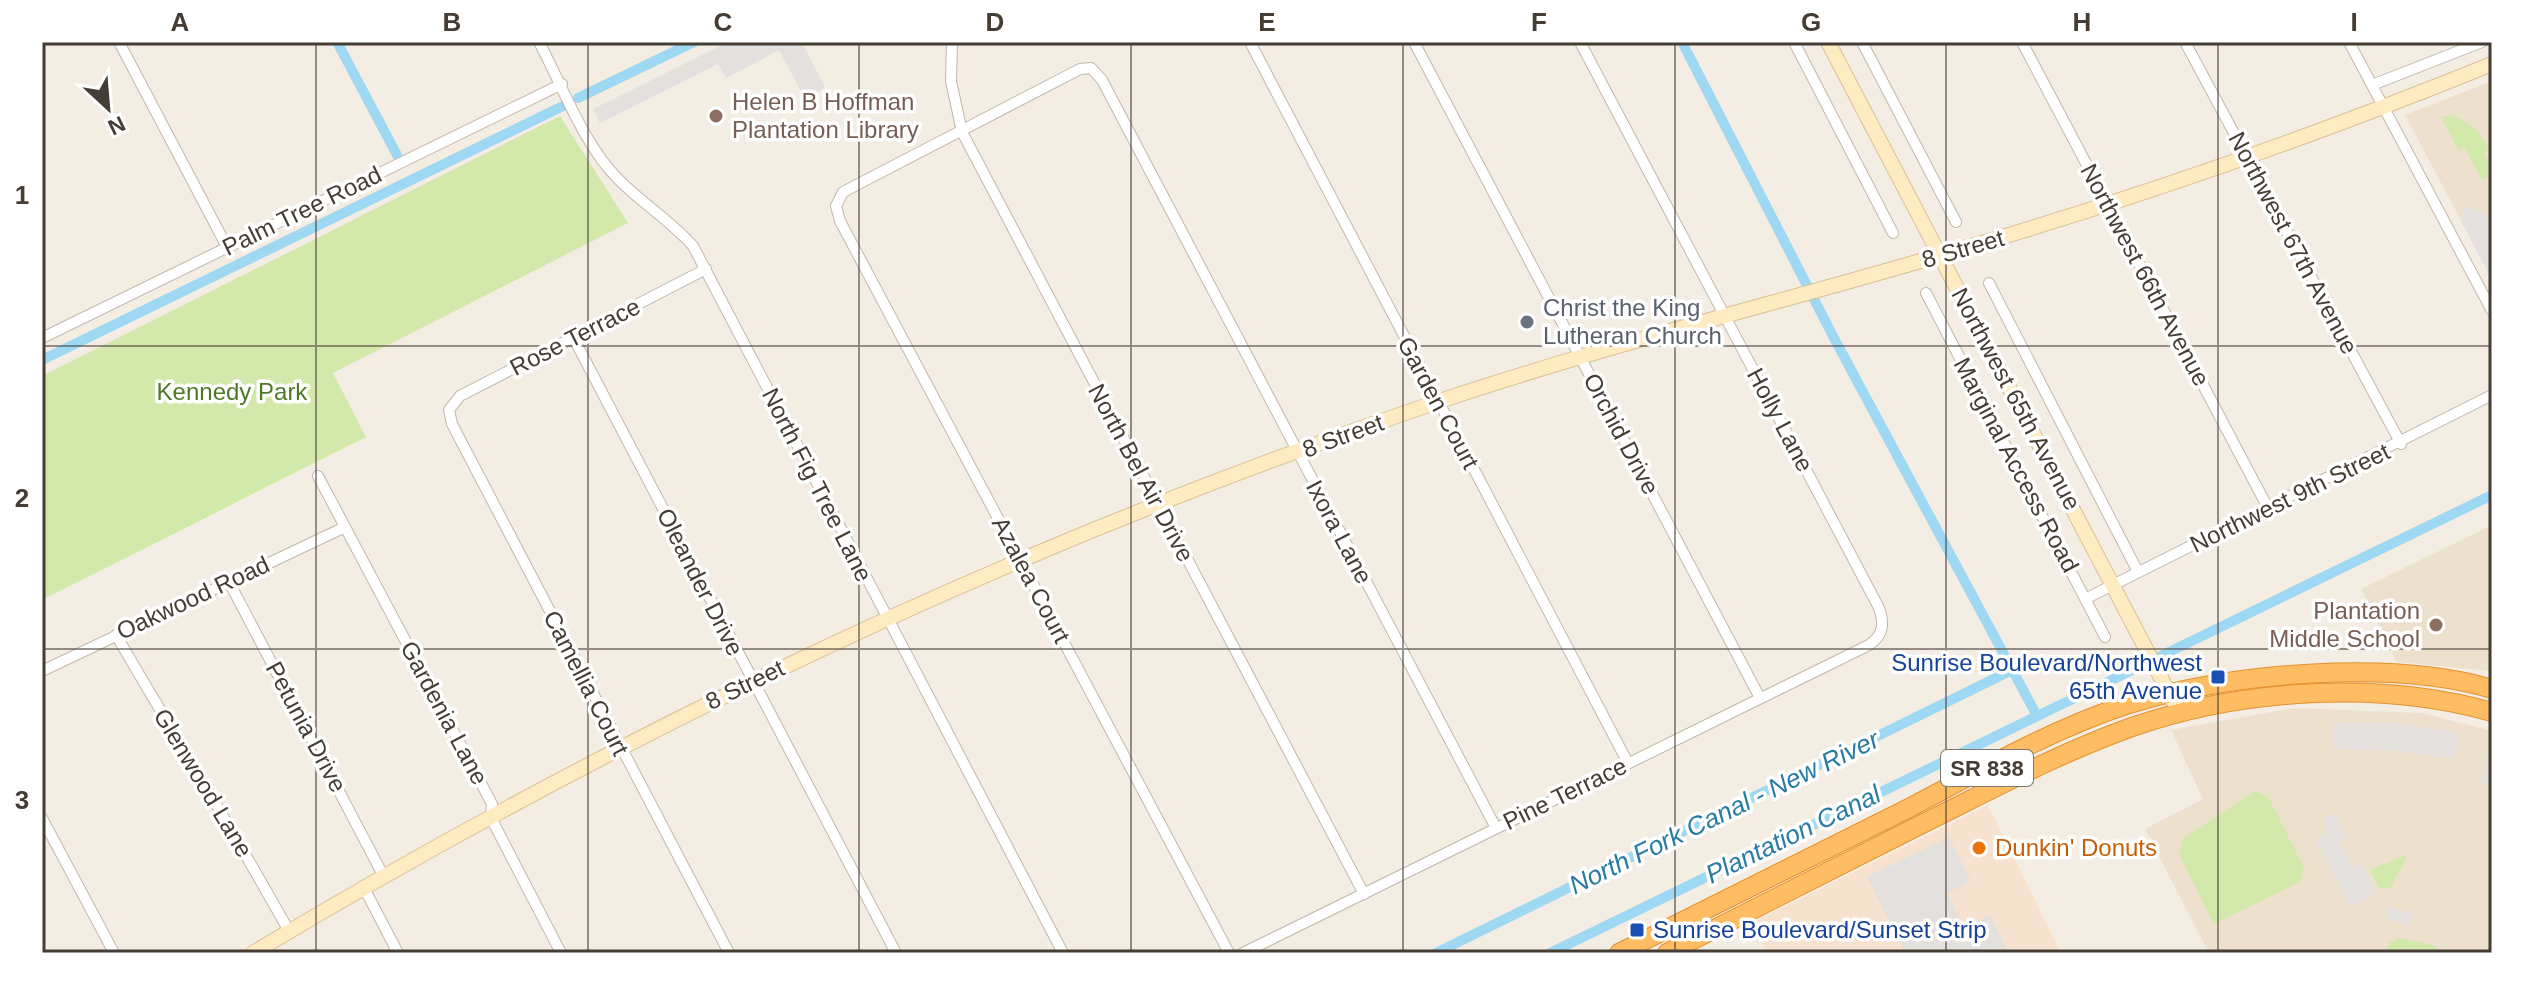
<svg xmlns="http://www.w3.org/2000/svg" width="2534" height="995" viewBox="0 0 2534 995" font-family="Helvetica,sans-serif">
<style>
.commercial{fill:#f6e2ce}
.education{fill:#ede1ce}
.green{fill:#d3e9ab}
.parking{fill:#e3e0dd}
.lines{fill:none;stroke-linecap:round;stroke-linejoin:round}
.canal{stroke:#9ed8f3;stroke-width:10}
.street-casing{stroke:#c2b7aa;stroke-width:12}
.secondary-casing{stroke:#d8c094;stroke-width:16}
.highway-casing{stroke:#e3902e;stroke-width:20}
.street{stroke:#fff;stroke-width:10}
.secondary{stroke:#ffebc2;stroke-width:14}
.highway{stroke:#ffbd63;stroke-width:18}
.grid{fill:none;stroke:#453d34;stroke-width:2;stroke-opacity:0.55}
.education-dot{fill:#8d6e63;stroke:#fff;stroke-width:3}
.worship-dot{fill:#6b7280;stroke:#fff;stroke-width:3}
.transit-dot{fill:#1a4fb4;stroke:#fff;stroke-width:3}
.food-dot{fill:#e8710a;stroke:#fff;stroke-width:3}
.labels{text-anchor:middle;stroke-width:7;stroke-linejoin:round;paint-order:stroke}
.shield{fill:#fff;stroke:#7d7771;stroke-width:2}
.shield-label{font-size:22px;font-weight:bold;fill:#453d34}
.education-label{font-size:24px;fill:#785e54;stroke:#fff;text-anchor:start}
.street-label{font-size:24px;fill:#453d34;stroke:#fff}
.worship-label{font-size:24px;fill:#5b616d;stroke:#fff;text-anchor:start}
.park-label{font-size:24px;fill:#4d7925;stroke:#fff}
.transit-label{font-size:24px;fill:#164399;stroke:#fff;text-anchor:end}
.food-label{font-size:24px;fill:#c56008;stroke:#fff;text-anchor:start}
.water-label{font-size:26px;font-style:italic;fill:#277ba5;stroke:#fff}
.neatline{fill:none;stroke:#453d34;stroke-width:3}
.grid-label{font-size:26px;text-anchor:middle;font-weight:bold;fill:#453d34}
</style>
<rect width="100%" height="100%" fill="#f3ede4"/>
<polygon class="commercial" points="1988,805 2061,953 1767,953 1752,923"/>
<g class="education">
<polygon points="2492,81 2492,279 2405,115"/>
<polygon points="2492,525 2492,671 2397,662 2361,589"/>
<polygon points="2293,708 2421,713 2492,731 2492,953 2209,953 2145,829 2203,799 2171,730"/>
</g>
<g class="green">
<path d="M2451 115C2469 121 2481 132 2489 150L2484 153 2492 169 2487 172 2489 176 2482 180 2464 147 2458 150 2441 117Z"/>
<polygon points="560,116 628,223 333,373 366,437 42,600 42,376"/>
<polygon points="2255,791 2268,796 2304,868 2300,882 2214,924 2179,854 2183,838"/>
<polygon points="2408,854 2390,889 2379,888 2370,870"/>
<polygon points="2400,938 2435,945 2438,953 2385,953 2389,943"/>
</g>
<g class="parking">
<polygon points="728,42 802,42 825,87 813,97 804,97 779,50 726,78 718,64 600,123 593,109"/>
<polygon points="2464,206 2484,213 2492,227 2492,280 2460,218"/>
<polygon points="2333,723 2397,723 2459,733 2454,759 2396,751 2333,749"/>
<polygon points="2489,750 2492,751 2492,786 2481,783"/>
<polygon points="2335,813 2347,837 2340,841 2353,868 2362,864 2376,894 2350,908 2315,839 2327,832 2322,820"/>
<polygon points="1949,837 1971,881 1947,893 1964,927 1990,915 2009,953 1905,953 1867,877"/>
<polygon points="2388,907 2413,913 2410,925 2385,919"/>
</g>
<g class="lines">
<g class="canal">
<polyline points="337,42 397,155"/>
<polyline points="1682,42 1835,340 2036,714"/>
<polyline points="578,98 694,42"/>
<polyline points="42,360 563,106"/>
<polyline points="1436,953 2012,670"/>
<polyline points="1550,953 2492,495"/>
</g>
<defs>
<g id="street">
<polyline points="119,42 227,247"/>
<path d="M539 42C563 87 583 144 619 180 643 204 671 221 693 246L1063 953"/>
<polyline points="952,42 951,81 962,132 1364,894"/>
<polyline points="1250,42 1628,763"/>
<polyline points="1414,42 1760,698"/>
<polyline points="1794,42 1893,233"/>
<polyline points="1862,42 1956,222"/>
<polyline points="2022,42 2268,508"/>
<polyline points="2185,42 2401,444"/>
<polyline points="2349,42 2492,311"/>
<polyline points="2372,85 2482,42"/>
<polyline points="706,269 460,396 449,410 452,424 729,953"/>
<polyline points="1989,283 2138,572"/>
<polyline points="1926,293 2105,637"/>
<polyline points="573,337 896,953"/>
<polyline points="42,338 562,84"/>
<polyline points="318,476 492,804 491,818 561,953"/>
<polyline points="228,580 383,875"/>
<polyline points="2087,598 2492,395"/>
<path d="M116 635C174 734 233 831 289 931"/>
<polyline points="42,671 345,527"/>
<polyline points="42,818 114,953"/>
<polyline points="363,886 398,953"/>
<polyline points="1229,953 840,221 836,206 843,192 1080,69 1091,68 1102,80 1496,828"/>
<path d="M1243 953 1869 645C1884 635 1885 622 1878 606L1580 42"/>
</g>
<g id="secondary">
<polyline points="1828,42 2180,714"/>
<path d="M253 953C628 728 1025 540 1440 401 1613 343 1790 300 1965 248 2143 196 2319 134 2492 64"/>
</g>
<g id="highway">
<path d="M1619 953C1715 906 1811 858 1907 809 1978 772 2050 730 2126 705 2225 673 2392 659 2492 689"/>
<path d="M1667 953C1752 910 1837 867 1922 824 1991 790 2059 753 2132 727 2241 689 2380 680 2492 712"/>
</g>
</defs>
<use href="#street" class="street-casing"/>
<use href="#secondary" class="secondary-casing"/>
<use href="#highway" class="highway-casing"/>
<use href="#street" class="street"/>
<use href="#secondary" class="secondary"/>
<use href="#highway" class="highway"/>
</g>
<path class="grid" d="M316 42V953M588 42V953M859 42V953M1131 42V953M1403 42V953M1675 42V953M1946 42V953M2218 42V953M42 346H2492M42 649H2492"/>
<g class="education-dot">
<circle cx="716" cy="116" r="8"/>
<circle cx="2436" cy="625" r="8"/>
</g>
<circle class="worship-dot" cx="1527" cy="322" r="8"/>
<g class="transit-dot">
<rect x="2210" y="669" width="16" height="16" rx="4"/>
<rect x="1629" y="922" width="16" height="16" rx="4"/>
</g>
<circle class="food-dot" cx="1979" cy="848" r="8"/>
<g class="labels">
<rect class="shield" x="1941" y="750" width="92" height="36" rx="6"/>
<g class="shield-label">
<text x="1987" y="776">SR 838</text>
</g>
<g class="education-label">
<text x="732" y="110">Helen B Hoffman<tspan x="732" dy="28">Plantation Library</tspan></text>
<text x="2420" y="619" text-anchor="end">Plantation<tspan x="2420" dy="28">Middle School</tspan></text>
</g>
<g class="street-label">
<text transform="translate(302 211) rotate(-26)" y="8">Palm Tree Road</text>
<text transform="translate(2293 243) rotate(62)" y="8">Northwest 67th Avenue</text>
<text transform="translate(1963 249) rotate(-16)" y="8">8 Street</text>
<text transform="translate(2145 275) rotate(62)" y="8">Northwest 66th Avenue</text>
<text transform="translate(575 337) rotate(-27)" y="8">Rose Terrace</text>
<text transform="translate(2016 399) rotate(62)" y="8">Northwest 65th Avenue</text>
<text transform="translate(1438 403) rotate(62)" y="8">Garden Court</text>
<text transform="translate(1780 420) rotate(62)" y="8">Holly Lane</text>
<text transform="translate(1621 434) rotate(62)" y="8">Orchid Drive</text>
<text transform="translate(1343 436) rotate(-20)" y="8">8 Street</text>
<text transform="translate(2016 465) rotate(62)" y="8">Marginal Access Road</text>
<text transform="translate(1141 473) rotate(62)" y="8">North Bel Air Drive</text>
<text transform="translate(817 485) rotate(63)" y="8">North Fig Tree Lane</text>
<text transform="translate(2290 498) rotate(-26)" y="8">Northwest 9th Street</text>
<text transform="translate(1339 532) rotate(62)" y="8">Ixora Lane</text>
<text transform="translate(1031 580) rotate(62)" y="8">Azalea Court</text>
<text transform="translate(700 582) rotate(63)" y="8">Oleander Drive</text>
<text transform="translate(193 598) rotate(-25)" y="8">Oakwood Road</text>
<text transform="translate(586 683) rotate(63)" y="8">Camellia Court</text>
<text transform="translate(745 685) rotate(-26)" y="8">8 Street</text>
<text transform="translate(444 713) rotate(62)" y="8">Gardenia Lane</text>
<text transform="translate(306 727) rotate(62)" y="8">Petunia Drive</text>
<text transform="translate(203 783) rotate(59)" y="8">Glenwood Lane</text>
<text transform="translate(1565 794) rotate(-26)" y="8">Pine Terrace</text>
</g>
<g class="worship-label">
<text x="1543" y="316">Christ the King<tspan x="1543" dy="28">Lutheran Church</tspan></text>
</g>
<g class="park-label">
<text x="232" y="400">Kennedy Park</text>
</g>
<g class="transit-label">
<text x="2202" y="671">Sunrise Boulevard/Northwest<tspan x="2202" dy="28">65th Avenue</tspan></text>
<text x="1653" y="938" text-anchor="start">Sunrise Boulevard/Sunset Strip</text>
</g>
<g class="food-label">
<text x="1995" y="856">Dunkin' Donuts</text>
</g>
<g class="water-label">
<text transform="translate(1724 812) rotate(-26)" y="9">North Fork Canal - New River</text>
<text transform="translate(1793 834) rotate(-26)" y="9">Plantation Canal</text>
</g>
</g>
<rect width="2534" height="995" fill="none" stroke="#ffffff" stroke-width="88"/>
<g transform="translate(108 108) rotate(154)" stroke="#ffffff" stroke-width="6" paint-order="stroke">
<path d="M0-6L14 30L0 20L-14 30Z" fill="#453d34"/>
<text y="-12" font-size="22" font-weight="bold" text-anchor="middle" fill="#453d34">N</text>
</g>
<rect x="44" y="44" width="2446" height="907" class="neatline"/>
<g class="grid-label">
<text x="180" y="31">A</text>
<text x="452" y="31">B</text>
<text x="723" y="31">C</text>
<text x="995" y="31">D</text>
<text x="1267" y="31">E</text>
<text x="1539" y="31">F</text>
<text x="1811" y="31">G</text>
<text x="2082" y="31">H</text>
<text x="2354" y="31">I</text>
<text x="22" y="204">1</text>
<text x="22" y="507">2</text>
<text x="22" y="809">3</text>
</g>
</svg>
